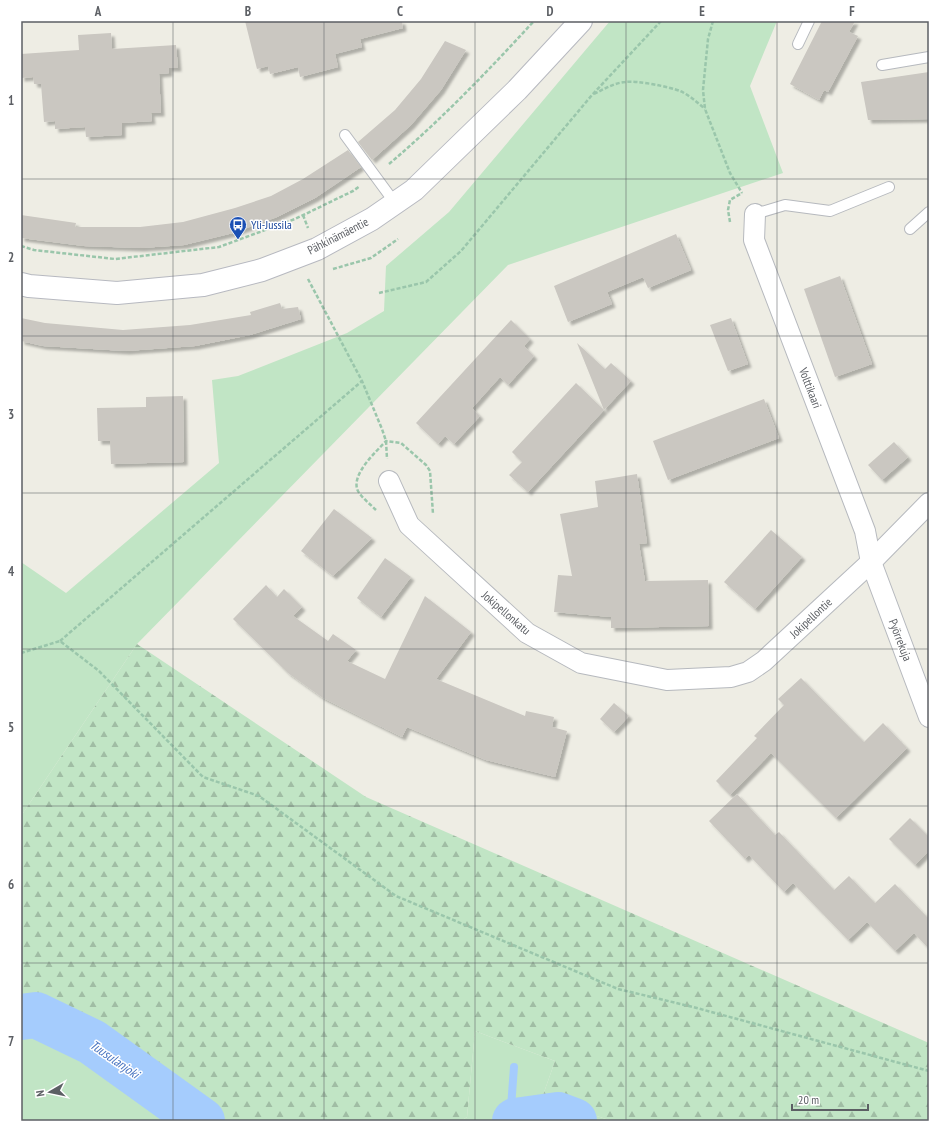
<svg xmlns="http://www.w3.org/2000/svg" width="950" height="1142" viewBox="0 0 950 1142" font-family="'PT Sans Narrow',sans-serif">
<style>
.green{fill:#c1e5c5}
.forest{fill:url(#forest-firs)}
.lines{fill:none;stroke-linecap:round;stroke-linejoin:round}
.stream{stroke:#a5ccfd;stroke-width:8}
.river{stroke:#a5ccfd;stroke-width:46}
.building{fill:#cac7c1;filter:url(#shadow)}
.lane-casing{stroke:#b6b9be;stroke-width:12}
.street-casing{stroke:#b6b9be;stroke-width:22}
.secondary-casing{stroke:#b7b9c0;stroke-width:24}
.path{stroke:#9ac6ab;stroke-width:2.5;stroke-dasharray:4 2;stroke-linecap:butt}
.lane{stroke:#fff;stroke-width:10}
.street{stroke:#fff;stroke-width:20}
.secondary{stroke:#fff;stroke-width:22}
.grid{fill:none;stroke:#5c5f64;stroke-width:1;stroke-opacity:0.55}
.labels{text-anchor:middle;stroke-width:3;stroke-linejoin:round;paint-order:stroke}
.transit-label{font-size:12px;fill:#164399;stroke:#fff;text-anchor:start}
.street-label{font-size:12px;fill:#5c5f64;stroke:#fff}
.water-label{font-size:13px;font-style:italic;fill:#4874c0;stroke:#fff}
.neatline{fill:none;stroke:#5c5f64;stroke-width:1.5}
.grid-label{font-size:13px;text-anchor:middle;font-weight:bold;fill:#5c5f64}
</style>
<defs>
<pattern id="forest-firs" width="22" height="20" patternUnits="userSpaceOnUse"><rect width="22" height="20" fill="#c1e5c5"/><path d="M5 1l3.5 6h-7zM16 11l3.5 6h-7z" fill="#a0bda4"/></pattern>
<filter id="shadow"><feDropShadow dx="3.5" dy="3.5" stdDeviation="1" flood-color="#0004"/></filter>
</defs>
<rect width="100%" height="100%" fill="#eeede4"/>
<g class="green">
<polygon points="610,21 777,21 750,86 783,173 508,265 137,644 21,816 21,562 66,593 219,463 212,380 238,376 347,333 384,311 386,266 449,212"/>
<polygon points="21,999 37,1000 79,1019 224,1121 21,1121"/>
<polygon points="475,1031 555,1061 542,1098 612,1121 461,1121 467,1117"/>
</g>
<polygon class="forest" points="137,644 366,797 929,1043 929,1121 612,1121 542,1098 555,1061 475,1031 467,1117 461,1121 224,1121 79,1019 37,1000 21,999 21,816"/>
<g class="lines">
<polyline class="stream" points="510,1121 514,1067"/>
<g class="river">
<polyline points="21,1017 36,1015 92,1042 202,1121"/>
<polyline points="515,1121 558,1115 574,1121"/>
</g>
</g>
<g class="building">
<polygon points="245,21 402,21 403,28 360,39 362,47 335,54 338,67 300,77 298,67 270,74 268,66 257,69"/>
<polygon points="822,21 855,21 849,32 858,36 828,92 824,90 819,100 790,84"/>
<polygon points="111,33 112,49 176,45 178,68 169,68 169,73 159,74 161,113 151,113 152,121 122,123 122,135 86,137 85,127 55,129 55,121 44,122 41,84 34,84 33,77 21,78 21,54 79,50 78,35"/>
<polygon points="445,41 466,50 441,90 411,125 372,160 358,142 395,110 421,79"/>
<polygon points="929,72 929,119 868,120 861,82"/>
<polygon points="348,150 361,167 315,198 277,217 233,233 184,245 141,248 84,246 21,238 21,215 76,223 75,227 140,227 183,222 235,208 271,196 303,179"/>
<polygon points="676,234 691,270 648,288 643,277 607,292 612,304 568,322 554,286"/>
<polygon points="840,276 872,364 835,377 804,289"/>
<polygon points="280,303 282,309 298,307 301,319 250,335 195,346 126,351 43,346 21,341 21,318 45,323 123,330 190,325 251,315 250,312"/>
<polygon points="731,318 748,364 728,371 710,325"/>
<polygon points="511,320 530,339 524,346 534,356 508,385 500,377 472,408 480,416 454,444 445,436 438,444 416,423"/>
<polygon points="577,343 605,369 611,363 631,381 604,410"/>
<polygon points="576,383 604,410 528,492 509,475 522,462 512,452"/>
<polygon points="183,396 184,462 111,464 110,441 98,441 97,408 146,407 146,397"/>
<polygon points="764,399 779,438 668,480 653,441"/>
<polygon points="894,442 908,457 882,480 868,465"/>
<polygon points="637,474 647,543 639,544 645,581 708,580 709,626 611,628 611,617 554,612 558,575 572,576 560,514 598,507 595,481"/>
<polygon points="334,509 372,538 333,576 301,551"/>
<polygon points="771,530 802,557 755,609 724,582"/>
<polygon points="385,558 411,577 381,617 357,598"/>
<polygon points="266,585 277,597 284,589 302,607 293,616 328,641 333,634 356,650 347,661 385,679 425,596 471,632 436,679 525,716 526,711 554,717 552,727 567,731 555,777 486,760 407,727 402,737 323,698 288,673 233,619"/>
<polygon points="801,678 864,742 883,723 907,748 836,818 771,753 730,795 716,781 757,738 754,736 784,705 778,699"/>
<polygon points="614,703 629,716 614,732 600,719"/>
<polygon points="737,794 775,835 779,832 834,890 849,876 875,903 895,884 929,919 929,949 914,933 895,951 867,922 848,940 793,883 784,892 749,855 745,859 709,821"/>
<polygon points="910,818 929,837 929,851 915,865 889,839"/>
</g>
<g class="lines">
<defs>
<g id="lane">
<polyline points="798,44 809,21"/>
<polyline points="882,65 929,57"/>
<polyline points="345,135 395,203"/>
<polyline points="755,214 785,205 830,211 889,187"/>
<polyline points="910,229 929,212"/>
</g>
<g id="street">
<polyline points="755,214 754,240 865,531 871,562 929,717"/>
<polyline points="389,481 409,525 527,633 581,663 667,680 731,677 748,672 764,661 871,562 929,503"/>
</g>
<polyline id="secondary" points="21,284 29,286 117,293 203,285 262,270 317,249 372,219 414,190 517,90 581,21"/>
</defs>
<use href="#lane" class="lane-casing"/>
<use href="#street" class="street-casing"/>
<use href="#secondary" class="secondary-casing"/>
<g class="path">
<polyline points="713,21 708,39 703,90 705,109 730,173 742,193"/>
<path d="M594 94C604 89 614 83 625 82 636 80 670 87 680 91 689 95 697 102 705 109"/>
<path d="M389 164C441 120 488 71 534 21"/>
<polyline points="303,215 308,228"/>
<polyline points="730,222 728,210 730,200 742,193"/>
<polyline points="21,246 34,250 115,259 219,247 295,219 353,191 360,186"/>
<polyline points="333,269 371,258 398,239"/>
<polyline points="308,279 362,381 382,429 386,441 387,459"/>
<polyline points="379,293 426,282 461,251 592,95 661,21"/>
<path d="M376 510C370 504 362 498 358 491 350 475 376 452 386 441L401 443 426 465 430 471 433 514"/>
<polyline points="60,641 362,381"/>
<polyline points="21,653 60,641 99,671 203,777 259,796 396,896 618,989 693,1007 929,1071"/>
</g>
<use href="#lane" class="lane"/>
<use href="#street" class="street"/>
<use href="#secondary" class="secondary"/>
</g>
<path class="grid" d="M173 21V1121M324 21V1121M475 21V1121M626 21V1121M777 21V1121M21 179H929M21 336H929M21 493H929M21 649H929M21 806H929M21 963H929"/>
<defs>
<symbol id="bus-pin" viewBox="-11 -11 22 30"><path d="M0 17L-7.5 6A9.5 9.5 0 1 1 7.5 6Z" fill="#1a4fb4" stroke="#fff"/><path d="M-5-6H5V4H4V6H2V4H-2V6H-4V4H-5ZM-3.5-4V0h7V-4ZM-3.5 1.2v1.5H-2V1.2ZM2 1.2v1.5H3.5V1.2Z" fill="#fff"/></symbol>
</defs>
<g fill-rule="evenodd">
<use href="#bus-pin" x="228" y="215" width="20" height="27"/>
</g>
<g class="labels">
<g class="transit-label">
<text x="251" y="229">Yli-Jussila</text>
</g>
<g class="street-label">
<text transform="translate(338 236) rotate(-27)" y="4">Pähkinämäentie</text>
<text transform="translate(810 388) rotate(69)" y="4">Volttikaari</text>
<text transform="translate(506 613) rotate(41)" y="4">Jokipellonkatu</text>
<text transform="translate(811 618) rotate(-43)" y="4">Jokipellontie</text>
<text transform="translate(900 640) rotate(69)" y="4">Pyörrekuja</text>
</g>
<g class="water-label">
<text transform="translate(115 1059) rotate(35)" y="5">Tuusulanjoki</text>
</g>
</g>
<rect width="950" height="1142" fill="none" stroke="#ffffff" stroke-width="44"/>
<g transform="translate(50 1092) rotate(261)" stroke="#ffffff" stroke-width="3" paint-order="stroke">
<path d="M0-3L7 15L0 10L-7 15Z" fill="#5c5f64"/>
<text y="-6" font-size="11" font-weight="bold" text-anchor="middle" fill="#5c5f64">N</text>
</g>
<path d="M792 1104v6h76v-6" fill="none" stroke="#5c5f64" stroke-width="2"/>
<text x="798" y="1104" font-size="12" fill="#5c5f64" stroke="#ffffff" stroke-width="3" paint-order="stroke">20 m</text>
<rect x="22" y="22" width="906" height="1098" class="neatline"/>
<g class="grid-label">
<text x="98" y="16">A</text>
<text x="248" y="16">B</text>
<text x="400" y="16">C</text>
<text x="550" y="16">D</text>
<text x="702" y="16">E</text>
<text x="852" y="16">F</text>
<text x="11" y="105">1</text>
<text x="11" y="262">2</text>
<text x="11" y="419">3</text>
<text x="11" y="576">4</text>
<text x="11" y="732">5</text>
<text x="11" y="889">6</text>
<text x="11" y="1046">7</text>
</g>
</svg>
